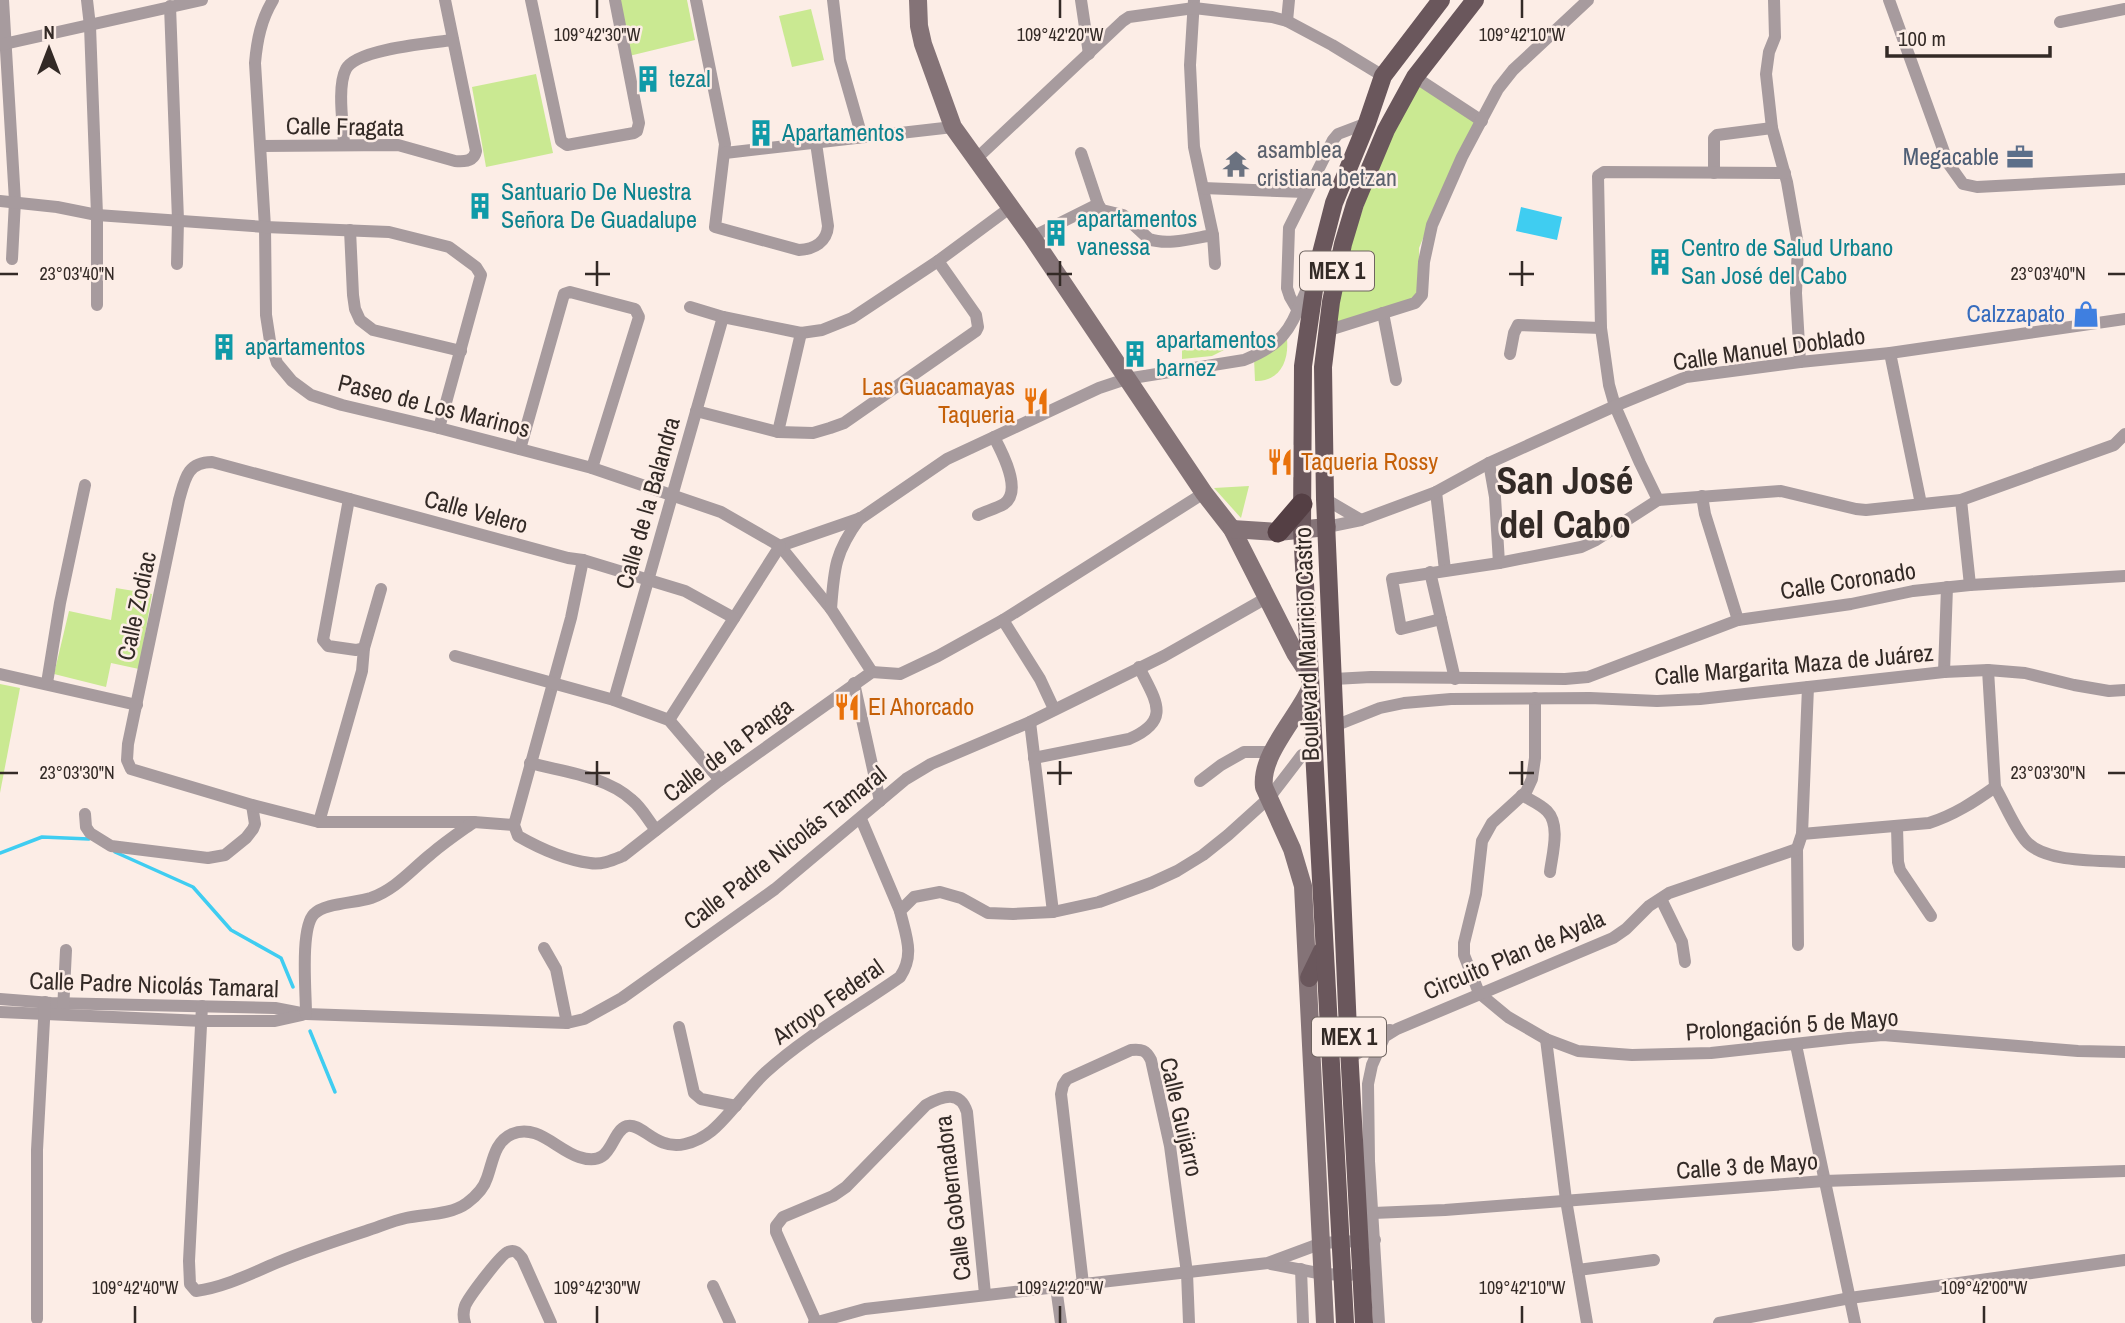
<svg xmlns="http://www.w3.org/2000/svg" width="2125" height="1323" viewBox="0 0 2125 1323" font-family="'Archivo Narrow',sans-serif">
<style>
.green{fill:#cae992}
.water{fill:#3fcdf1}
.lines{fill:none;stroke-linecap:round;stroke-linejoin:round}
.stream{stroke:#3fcdf1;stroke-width:3.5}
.street{stroke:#a79b9e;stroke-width:12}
.secondary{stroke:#847377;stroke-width:18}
.primary{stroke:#6a575c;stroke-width:18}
.highway{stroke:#543f44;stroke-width:21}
.ticks{fill:none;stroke:#332a26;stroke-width:2.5}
.labels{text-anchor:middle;stroke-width:5;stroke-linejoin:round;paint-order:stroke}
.shield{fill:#fcede6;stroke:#6f6460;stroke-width:2}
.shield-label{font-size:23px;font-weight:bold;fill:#332a26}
.culture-label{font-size:24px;fill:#0d838f;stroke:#fcede6;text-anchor:start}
.street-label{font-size:24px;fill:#332a26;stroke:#fcede6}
.worship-label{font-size:24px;fill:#5b616d;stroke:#fcede6;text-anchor:start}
.service-label{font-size:24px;fill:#4e5e75;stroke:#fcede6;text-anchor:end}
.shop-label{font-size:24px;fill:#366cbe;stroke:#fcede6;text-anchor:end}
.food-label{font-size:24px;fill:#c56008;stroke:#fcede6;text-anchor:start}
.town-label{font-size:38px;font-weight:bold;fill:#332a26;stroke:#fcede6}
.ticks-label{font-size:18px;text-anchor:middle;fill:#332a26;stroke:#fcede6;stroke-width:5;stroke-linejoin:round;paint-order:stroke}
</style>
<rect width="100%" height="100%" fill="#fcede6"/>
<g class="green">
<polygon points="619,0 687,0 695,40 629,56"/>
<polygon points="811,9 824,60 792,67 779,16"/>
<polygon points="536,74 553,153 486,167 472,87"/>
<polygon points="1415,81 1477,122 1456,159 1419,248 1420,293 1414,301 1333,324 1349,244 1361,214 1386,142"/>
<polygon points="1215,335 1224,350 1212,356 1182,359 1182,350 1178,348 1178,336"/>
<path d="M1287 339C1289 361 1280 382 1255 381L1254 358Z"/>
<polygon points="1249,486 1241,518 1214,488"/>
<polygon points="116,588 152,594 139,669 111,663 106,687 54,674 69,611 111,620"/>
<polygon points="0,684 20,688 0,793"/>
</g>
<polygon class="water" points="1521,207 1562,217 1557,240 1516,231"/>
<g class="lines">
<g class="stream">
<polyline points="115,852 193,887 231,930 281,958 293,987"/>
<polyline points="0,853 42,837 89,839"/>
<polyline points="310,1031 335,1092"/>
</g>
<g class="street">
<polyline points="3,0 15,201 12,259"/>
<polyline points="87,0 90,26 97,215 97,305"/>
<path d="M273 0C261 20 257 40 255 63L265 227 266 315 270 341 277 363 292 381 311 395 342 405 439 428 592 468 721 512 780 546 831 609 872 672"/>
<polyline points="531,0 561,141 567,145 634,133 637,131 639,123 615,0"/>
<path d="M696 0 725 144 715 227 799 250C814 249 827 242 828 226L816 143"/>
<polyline points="833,0 840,60 862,137"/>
<polyline points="1081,0 1089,54"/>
<polyline points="1194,0 1190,65 1194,147 1213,235 1215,264"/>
<polyline points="1774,0 1775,37 1769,52 1766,74 1772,128 1787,182 1798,245 1796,293 1800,362"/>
<polyline points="1889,0 1948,163 1963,184 1977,187 2125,179"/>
<polyline points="170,6 178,220 177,264"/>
<polyline points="1287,21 1289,0"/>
<polyline points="2060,22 2125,9"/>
<polyline points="0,45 202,0"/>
<polyline points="1415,77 1482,121"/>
<path d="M344 144C343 124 337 86 346 69 356 49 430 43 453 40"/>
<path d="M261 146 398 145 455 161C465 162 474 161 476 151L445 0"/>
<polyline points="725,153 953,127"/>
<path d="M1081 153 1098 204 1102 210 1123 215 1149 239C1168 246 1194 238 1213 235"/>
<polyline points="976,159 1123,21 1129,17 1194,8 1272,17 1287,21 1332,45 1383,76"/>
<polyline points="1714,173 1714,138 1717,135 1772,128"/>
<polyline points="1203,188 1305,192"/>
<polyline points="0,201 57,207 97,215 265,227 389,232 449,247 476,267 481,275 439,428"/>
<polyline points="350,230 353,295 355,309 360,320 373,330 461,351"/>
<polyline points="1032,237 1098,204"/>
<polyline points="690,307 723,317 801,333 822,330 852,318 938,261 1011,207"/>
<polyline points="1297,309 1290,297 1287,288 1289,228 1333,140 1338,134 1367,123"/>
<polyline points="1383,313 1396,380"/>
<polyline points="1326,331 1415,303 1422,295 1424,262 1432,225 1462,157 1498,89 1513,70 1588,0"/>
<polyline points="1890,353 1921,504"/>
<polyline points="1510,354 1514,333 1518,325 1601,328"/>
<polyline points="696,411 778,432 813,433 830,428 844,423 976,331 978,327 976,315 938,261"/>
<polyline points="778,432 801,333"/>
<polyline points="520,449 564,294 570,292 635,309 639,317 592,468"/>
<polyline points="1489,463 1495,497 1499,563"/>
<polyline points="1436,492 1445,570"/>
<polyline points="1702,496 1705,514 1738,620"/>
<polyline points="349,499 323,640 328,646 356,650 364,648 381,589"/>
<polyline points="1325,499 1361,520"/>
<polyline points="1658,500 1640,463 1615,406 1609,385 1601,328 1598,176 1604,172 1785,173"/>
<polyline points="1961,500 1970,585"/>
<path d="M978 515C987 511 997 508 1004 504 1023 491 1002 452 994 437"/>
<polyline points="1327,527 1361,520 1436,492 1489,463 1615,406 1686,377 1800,362 1890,353 2125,319"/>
<path d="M780 546 861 518 947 459 1099 388 1126 379 1244 360C1292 341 1291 322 1311 280"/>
<path d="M583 560 571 618 514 825 518 836C539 848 566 860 590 863 602 865 613 860 623 856L720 780 872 672 900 674 938 656 1003 620 1204 493"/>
<polyline points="1430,572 1455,679"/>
<path d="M831 609C834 568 835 552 860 518"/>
<polyline points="1441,619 1401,629 1392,579 1499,563 1581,547 1596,540 1658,500 1781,491 1856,509 1866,510 1961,500 2114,445 2125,434"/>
<polyline points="1003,620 1040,679 1054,709"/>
<polyline points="455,656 614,700 669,720 720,780"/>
<polyline points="1944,672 1947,587"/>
<polyline points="0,674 137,705"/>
<polyline points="1334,679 1371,677 1565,679 1588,677 1738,620 1851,604 1913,591 1970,585 2125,576"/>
<polyline points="47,683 60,603 85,485"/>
<polyline points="854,683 880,801"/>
<polyline points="1535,698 1535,758 1532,779 1526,792 1492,823 1482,841 1476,894 1464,943 1464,955 1479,993 1508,1017 1546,1039 1578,1051 1632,1055 1711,1053 1848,1038 1883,1035 2078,1051 2125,1052"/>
<polyline points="614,700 723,317"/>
<polyline points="669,720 780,546"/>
<polyline points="1030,722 1053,912"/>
<polyline points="1342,723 1380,708 1404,703 1451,699 1590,698 1657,701 1700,699 1944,672 1988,670 2025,673 2074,685 2109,691 2125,690"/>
<path d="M1034 758 1129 739C1173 720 1155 700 1139 667"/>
<path d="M530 763C564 772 606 776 632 800 642 808 648 820 656 830"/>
<polyline points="1200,781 1221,765 1244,752 1273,752"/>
<path d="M1995 787C2005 804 2013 825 2025 840 2043 863 2097 860 2125 862"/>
<path d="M1522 795C1530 800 1540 804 1547 811 1561 825 1552 855 1550 872"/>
<polyline points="85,814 86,827 90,833 111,846 208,858 225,855 246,838 253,829 255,824 252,805"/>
<polyline points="861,819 900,911"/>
<polyline points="319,822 362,671 364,648"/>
<path d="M474 822H319L252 805 131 769 127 760 128 744 179 500C185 479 187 462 212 462L568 558 583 560 685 591 734 618"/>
<polyline points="1897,827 1898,862 1900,870 1931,916"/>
<path d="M1802 834 1929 823C1954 815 1974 802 1995 787L1988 670"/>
<polyline points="1661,899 1682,942 1685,962"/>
<polyline points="1798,945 1797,849 1802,834 1808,687"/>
<polyline points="544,948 556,969 567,1023"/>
<polyline points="0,999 51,1003 275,1008 306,1014 567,1023 584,1019 622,998 775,889 906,779 931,764 1030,722 1164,656 1268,597"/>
<path d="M202 1006 189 1261 190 1284 196 1291C225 1287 250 1274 276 1263 305 1251 335 1241 366 1231 379 1227 392 1221 406 1218 425 1214 451 1215 467 1203 475 1197 484 1188 487 1178 493 1162 494 1142 512 1134 537 1123 557 1150 579 1157 614 1169 609 1132 627 1126 642 1122 656 1151 685 1144 710 1138 721 1122 738 1103 747 1093 756 1081 766 1072 807 1035 856 1008 900 977 915 955 906 936 900 911L914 897 940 892 961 898 988 913 1013 914 1053 912 1099 902 1151 883 1177 871 1203 855 1228 835 1269 798 1302 755"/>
<polyline points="63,1011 66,950"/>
<polyline points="0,1012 203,1021 275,1021 302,1015"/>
<path d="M306 1014C306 992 300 928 314 914 324 903 356 903 371 898 396 889 411 870 431 854 445 842 460 832 474 822L514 825"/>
<polyline points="679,1027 694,1093 701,1099 736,1106"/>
<polyline points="1348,1030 1379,1032 1390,1030"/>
<polyline points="1546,1039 1566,1200 1587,1323"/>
<polyline points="1796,1045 1855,1323"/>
<polyline points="1350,1058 1397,1029 1613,938 1626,929 1649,906 1669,893 1797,849"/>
<polyline points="1373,1213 1445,1210 1824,1181 2125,1171"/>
<polyline points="1271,1264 1323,1274 1350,1275"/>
<polyline points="1301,1269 1303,1323"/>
<polyline points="1578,1270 1654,1260"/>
<path d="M1083 1284 1061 1094 1063 1085 1067 1079 1131 1050C1142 1049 1146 1050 1151 1060L1170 1146 1187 1273 1189 1323"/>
<polyline points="713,1286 730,1323"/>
<polyline points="1056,1287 1061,1323"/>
<polyline points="37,1319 37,1150 45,1002"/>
<path d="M816 1322 776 1232V1226L783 1217 833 1196 846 1187 926 1105C943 1096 960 1090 967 1112L985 1294"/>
<path d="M465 1323C463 1317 463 1312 465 1306 468 1298 501 1254 508 1252 515 1249 518 1253 522 1258L551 1323"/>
<polyline points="814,1323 865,1309 1268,1263 1322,1243 1375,1240"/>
<polyline points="1379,1323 1369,1161 1368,1084 1372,1065 1383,1040"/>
<polyline points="1719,1323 1850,1298 2125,1260"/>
</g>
<g class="secondary">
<polyline points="918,0 919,26 923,44 953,127 1032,237 1204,493 1232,529 1295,653 1310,676"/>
<polyline points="1232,529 1278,532 1327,527"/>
<path d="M1310 689C1297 718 1260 755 1264 787L1292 849 1303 886 1325 1323"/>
</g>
<g class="primary">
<polyline points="1309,978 1322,951"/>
<polyline points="1345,1323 1302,529 1303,366 1317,269 1334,203 1367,123 1383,76 1441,0"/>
<polyline points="1364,1323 1348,1030 1325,499 1323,367 1331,302 1343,244 1355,204 1386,130 1415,77 1475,0"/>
</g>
<polyline class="highway" points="1278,532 1302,504"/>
</g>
<path class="ticks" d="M597 0V18M1060 0V18M1522 0V18M597 261V286M1060 261V286M1522 261V286M0 274H18M585 274H610M1047 274H1072M1509 274H1534M2108 274H2125M597 761V785M1060 761V785M1522 761V785M0 773H18M585 773H610M1047 773H1072M1509 773H1534M2108 773H2125M135 1306V1323M597 1306V1323M1060 1306V1323M1522 1306V1323M1984 1306V1323"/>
<defs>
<symbol id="building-bare" viewBox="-9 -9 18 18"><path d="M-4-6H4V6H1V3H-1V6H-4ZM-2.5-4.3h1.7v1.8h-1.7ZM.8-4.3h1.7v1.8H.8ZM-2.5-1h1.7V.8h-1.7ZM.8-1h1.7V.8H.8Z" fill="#0f9aa8" stroke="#fcede6" stroke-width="2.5" paint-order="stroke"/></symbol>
<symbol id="office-bare" viewBox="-9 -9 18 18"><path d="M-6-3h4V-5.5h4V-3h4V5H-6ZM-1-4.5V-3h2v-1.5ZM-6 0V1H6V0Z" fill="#5c6f8a" stroke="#fcede6" stroke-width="2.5" paint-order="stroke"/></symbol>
<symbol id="temple-bare" viewBox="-9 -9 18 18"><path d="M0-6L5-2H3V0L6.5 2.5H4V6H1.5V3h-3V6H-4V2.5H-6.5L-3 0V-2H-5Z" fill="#6b7280" stroke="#fcede6" stroke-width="2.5" paint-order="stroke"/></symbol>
<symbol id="shop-bare" viewBox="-9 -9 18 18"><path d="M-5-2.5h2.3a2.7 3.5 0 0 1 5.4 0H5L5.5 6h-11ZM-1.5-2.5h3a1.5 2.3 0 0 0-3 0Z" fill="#3f7fe0" stroke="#fcede6" stroke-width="2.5" paint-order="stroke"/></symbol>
<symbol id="restaurant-bare" viewBox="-9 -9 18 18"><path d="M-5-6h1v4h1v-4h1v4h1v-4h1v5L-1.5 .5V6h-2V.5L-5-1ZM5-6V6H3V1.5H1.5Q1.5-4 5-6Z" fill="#e8710a" stroke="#fcede6" stroke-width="2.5" paint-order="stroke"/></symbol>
</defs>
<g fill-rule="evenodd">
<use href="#building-bare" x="629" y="60" width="38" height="38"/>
<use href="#building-bare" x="742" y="114" width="38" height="38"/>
<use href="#office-bare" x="2001" y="138" width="38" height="38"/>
<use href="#temple-bare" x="1217" y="145" width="38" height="38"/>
<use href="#building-bare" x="461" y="187" width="38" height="38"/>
<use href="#building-bare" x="1037" y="214" width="38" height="38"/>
<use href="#building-bare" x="1641" y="243" width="38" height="38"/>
<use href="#shop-bare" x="2067" y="295" width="38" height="38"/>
<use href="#building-bare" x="205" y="328" width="38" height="38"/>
<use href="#building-bare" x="1116" y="335" width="38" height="38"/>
<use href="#restaurant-bare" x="1017" y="382" width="38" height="38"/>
<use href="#restaurant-bare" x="1261" y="443" width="38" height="38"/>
<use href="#restaurant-bare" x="828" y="688" width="38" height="38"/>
</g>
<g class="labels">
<g class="shield">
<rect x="1300" y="251.5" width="74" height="39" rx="5"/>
<rect x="1312" y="1017.5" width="74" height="39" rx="5"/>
</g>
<g class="shield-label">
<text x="1337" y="279">MEX 1</text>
<text x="1349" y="1045">MEX 1</text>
</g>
<g class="culture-label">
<text x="669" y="87">tezal</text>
<text x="782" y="141">Apartamentos</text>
<text x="501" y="200">Santuario De Nuestra<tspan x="501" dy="28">Señora De Guadalupe</tspan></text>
<text x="1077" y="227">apartamentos<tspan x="1077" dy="28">vanessa</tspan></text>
<text x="1681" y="256">Centro de Salud Urbano<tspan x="1681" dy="28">San José del Cabo</tspan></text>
<text x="1156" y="348">apartamentos<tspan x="1156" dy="28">barnez</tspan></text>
<text x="245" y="355">apartamentos</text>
</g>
<g class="street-label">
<text transform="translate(345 127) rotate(1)" y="8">Calle Fragata</text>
<text transform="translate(1769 349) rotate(-8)" y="8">Calle Manuel Doblado</text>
<text transform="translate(434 406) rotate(14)" y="8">Paseo de Los Marinos</text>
<text transform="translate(648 503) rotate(-74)" y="8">Calle de la Balandra</text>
<text transform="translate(476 512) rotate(15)" y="8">Calle Velero</text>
<text transform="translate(1848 581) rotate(-9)" y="8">Calle Coronado</text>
<text transform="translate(137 606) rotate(-78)" y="8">Calle Zodiac</text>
<text transform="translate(1307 644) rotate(-92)" y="8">Boulevard Mauricio Castro</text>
<text transform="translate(1794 665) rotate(-5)" y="8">Calle Margarita Maza de Juárez</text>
<text transform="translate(728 750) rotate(-37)" y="8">Calle de la Panga</text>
<text transform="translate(785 848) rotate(-38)" y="8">Calle Padre Nicolás Tamaral</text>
<text transform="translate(1514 955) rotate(-23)" y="8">Circuito Plan de Ayala</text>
<text transform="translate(154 985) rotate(2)" y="8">Calle Padre Nicolás Tamaral</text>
<text transform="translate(828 1002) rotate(-35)" y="8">Arroyo Federal</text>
<text transform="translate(1792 1025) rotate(-4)" y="8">Prolongación 5 de Mayo</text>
<text transform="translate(1181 1117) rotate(77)" y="8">Calle Guijarro</text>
<text transform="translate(1747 1166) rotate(-4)" y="8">Calle 3 de Mayo</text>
<text transform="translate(953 1198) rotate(-97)" y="8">Calle Gobernadora</text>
</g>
<g class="worship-label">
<text x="1257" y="158">asamblea<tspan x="1257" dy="28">cristiana betzan</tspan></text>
</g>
<g class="service-label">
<text x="1999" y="165">Megacable</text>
</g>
<g class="shop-label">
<text x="2065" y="322">Calzzapato</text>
</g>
<g class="food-label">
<text x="1015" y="395" text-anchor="end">Las Guacamayas<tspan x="1015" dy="28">Taqueria</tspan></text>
<text x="1301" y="470">Taqueria Rossy</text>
<text x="868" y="715">El Ahorcado</text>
</g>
<g class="town-label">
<text x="1565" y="494">San José<tspan x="1565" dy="44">del Cabo</tspan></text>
</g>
</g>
<g class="ticks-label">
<text x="597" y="41">109°42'30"W</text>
<text x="1060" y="41">109°42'20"W</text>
<text x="1522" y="41">109°42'10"W</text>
<text x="77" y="280">23°03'40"N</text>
<text x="2048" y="280">23°03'40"N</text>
<text x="77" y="779">23°03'30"N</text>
<text x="2048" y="779">23°03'30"N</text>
<text x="135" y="1294">109°42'40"W</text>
<text x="597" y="1294">109°42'30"W</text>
<text x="1060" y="1294">109°42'20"W</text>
<text x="1522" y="1294">109°42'10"W</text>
<text x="1984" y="1294">109°42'00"W</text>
</g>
<g transform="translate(49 49)" stroke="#fcede6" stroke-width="5" paint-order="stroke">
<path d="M0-5L12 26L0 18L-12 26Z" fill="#332a26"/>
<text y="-10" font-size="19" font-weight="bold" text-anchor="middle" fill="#332a26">N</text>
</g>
<path d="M1887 46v10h163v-10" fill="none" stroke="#332a26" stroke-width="3.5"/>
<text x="1898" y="46" font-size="21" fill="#332a26" stroke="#fcede6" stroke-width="5" paint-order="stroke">100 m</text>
</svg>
